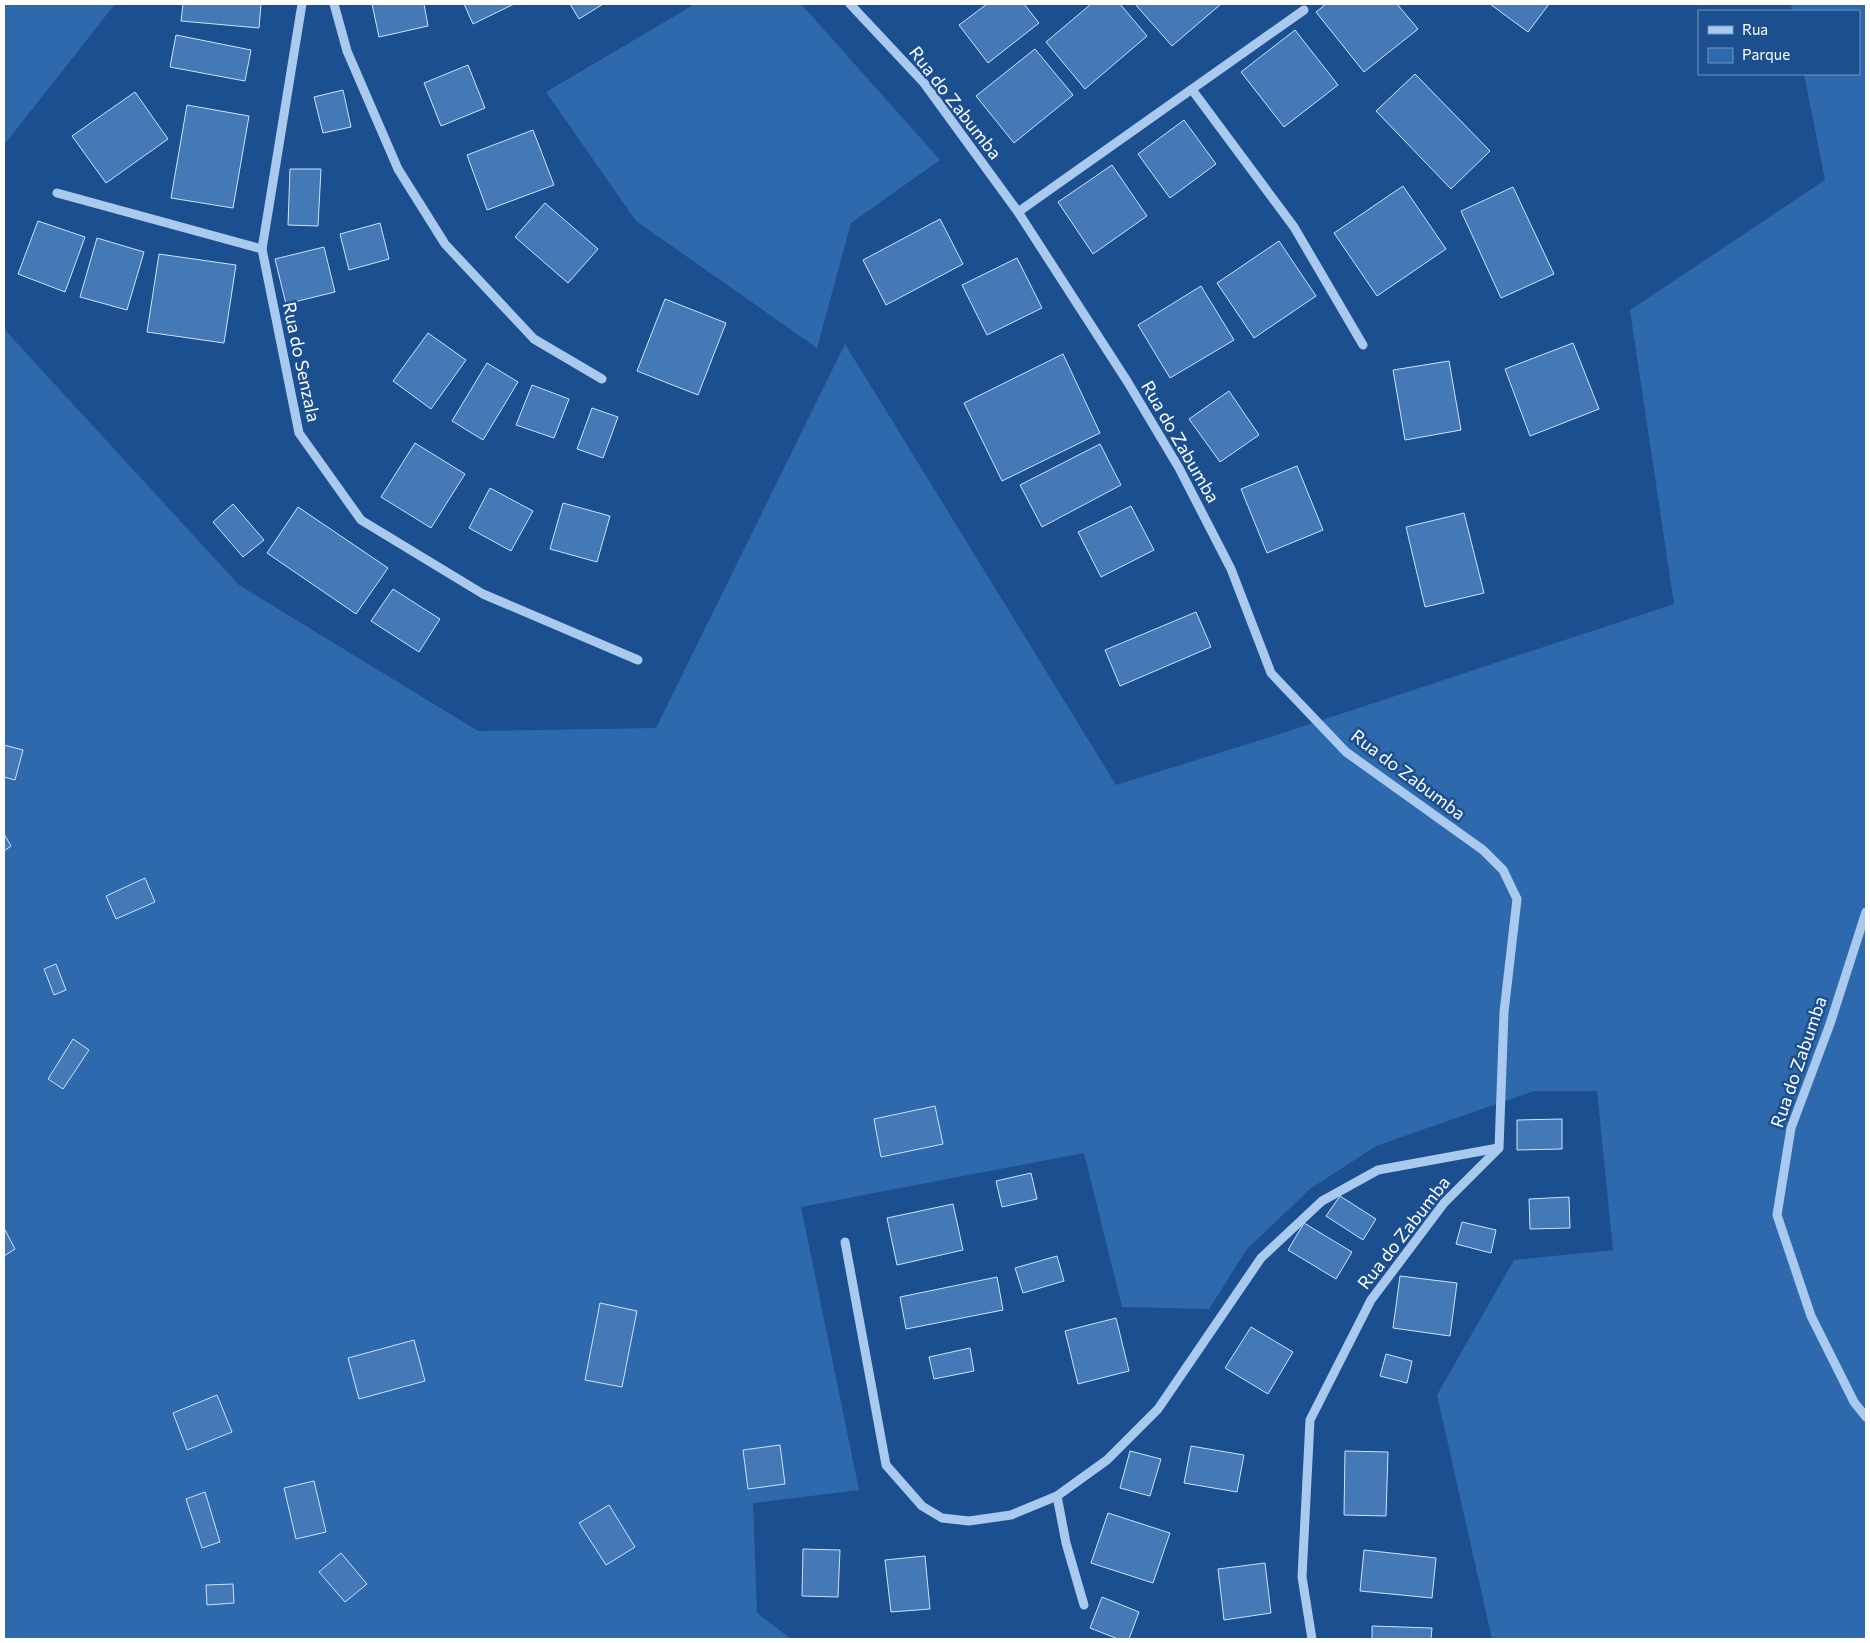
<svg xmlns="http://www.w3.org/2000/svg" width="1870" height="1643" viewBox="0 0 1870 1643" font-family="Commissioner,sans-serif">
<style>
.green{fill:#2e69ad}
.building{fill:#4478b7;stroke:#cfe3fa}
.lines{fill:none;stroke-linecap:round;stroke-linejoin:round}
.minor{stroke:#a9c9ee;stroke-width:9}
.labels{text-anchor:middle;stroke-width:5;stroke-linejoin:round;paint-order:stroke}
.street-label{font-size:18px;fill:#fff;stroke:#1b4f8f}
</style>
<rect width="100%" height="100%" fill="#1b4f8f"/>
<g class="green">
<polygon points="4,4 115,4 4,145"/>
<polygon points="695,4 801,4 940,160 851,223 817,348 636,221 546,92"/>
<polygon points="1791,4 1866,4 1866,1639 1492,1639 1437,1395 1514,1260 1613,1250 1597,1091 1534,1091 1376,1146 1310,1189 1247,1249 1209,1309 1122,1307 1084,1153 801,1207 859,1490 753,1503 757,1613 791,1639 4,1639 4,329 239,585 478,731 656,728 845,344 1116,785 1283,733 1674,604 1630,310 1825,180 1804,74 1859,74 1859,11 1792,11"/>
</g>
<g class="building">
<polygon points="183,4 261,4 259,28 181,21"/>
<polygon points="372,4 424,4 428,26 379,37"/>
<polygon points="464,4 514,4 473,24"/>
<polygon points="570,4 603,4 579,19"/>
<polygon points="987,4 1024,4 1039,23 988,63 959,25"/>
<polygon points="1091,4 1120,4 1147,36 1085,89 1046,42"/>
<polygon points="1135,4 1221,4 1172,46"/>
<polygon points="1326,4 1397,4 1418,29 1364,72 1316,12"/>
<polygon points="1490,4 1549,4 1528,32"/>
<polygon points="1295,30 1338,85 1284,127 1241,72"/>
<polygon points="176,35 251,50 245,81 170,67"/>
<polygon points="1035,49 1073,95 1014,143 976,96"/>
<polygon points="468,65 485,108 441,126 424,83"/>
<polygon points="1415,74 1490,151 1451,189 1376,111"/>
<polygon points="343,90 351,127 323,133 314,97"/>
<polygon points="135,92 168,139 106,183 72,136"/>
<polygon points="187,105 249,116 233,208 171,198"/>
<polygon points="1184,120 1216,164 1170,198 1138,154"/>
<polygon points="533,130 554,185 487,210 467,155"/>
<polygon points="1112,165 1147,216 1093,254 1058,202"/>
<polygon points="290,169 321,169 318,226 288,225"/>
<polygon points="1403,186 1446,249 1377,296 1334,233"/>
<polygon points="1513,187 1554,274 1501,298 1461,211"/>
<polygon points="545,203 598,249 568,283 515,237"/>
<polygon points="940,219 963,264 886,305 863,260"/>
<polygon points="38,221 85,237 65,292 18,274"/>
<polygon points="380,223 389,259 349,270 340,234"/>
<polygon points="97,238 144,252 127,310 80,297"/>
<polygon points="1279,241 1316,296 1254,338 1217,283"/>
<polygon points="324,247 335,292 286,304 275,259"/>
<polygon points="159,254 236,265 224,343 147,332"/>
<polygon points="1017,258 1042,308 987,335 962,285"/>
<polygon points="1201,286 1234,340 1170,378 1138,325"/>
<polygon points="665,299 726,323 698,395 637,371"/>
<polygon points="428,333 466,360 431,409 393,381"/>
<polygon points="1573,343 1599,409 1530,436 1505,369"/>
<polygon points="1063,354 1100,433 1002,481 964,403"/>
<polygon points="1449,361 1461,430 1405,440 1393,370"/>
<polygon points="487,363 518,382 483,440 452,421"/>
<polygon points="532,385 569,399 554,438 516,425"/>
<polygon points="1229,391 1259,435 1220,462 1189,419"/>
<polygon points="592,408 618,417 603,458 577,449"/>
<polygon points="415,443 465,474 431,528 381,497"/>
<polygon points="1100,444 1121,485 1042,527 1020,485"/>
<polygon points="1297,466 1323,530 1267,553 1241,489"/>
<polygon points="490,488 533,511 511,551 469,528"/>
<polygon points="563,503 610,516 597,562 550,549"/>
<polygon points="233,504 264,540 243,557 213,522"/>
<polygon points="1131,506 1154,550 1101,577 1078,532"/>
<polygon points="298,507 388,568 356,614 267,553"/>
<polygon points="1464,513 1484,593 1425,607 1406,527"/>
<polygon points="393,589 440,619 419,652 371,621"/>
<polygon points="1196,612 1211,647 1120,686 1105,650"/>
<polygon points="4,745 23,750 15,780 4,777"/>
<polygon points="4,834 11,846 4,851"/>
<polygon points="145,878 155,902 116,919 106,896"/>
<polygon points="56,964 66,990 54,995 44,969"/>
<polygon points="73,1039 89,1050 63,1089 48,1079"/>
<polygon points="935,1106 943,1144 881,1157 874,1119"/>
<polygon points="1562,1119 1562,1149 1517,1150 1517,1120"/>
<polygon points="1031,1173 1037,1199 1002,1207 996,1181"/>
<polygon points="1340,1196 1376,1219 1363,1240 1326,1216"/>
<polygon points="1569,1197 1570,1228 1530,1229 1529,1199"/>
<polygon points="953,1204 963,1250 897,1265 887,1218"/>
<polygon points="1462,1222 1496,1230 1491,1253 1456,1244"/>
<polygon points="1304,1223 1352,1252 1336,1279 1288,1250"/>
<polygon points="4,1228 15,1249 4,1256"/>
<polygon points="1057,1256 1064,1281 1023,1293 1015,1268"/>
<polygon points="1400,1276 1457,1283 1450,1336 1393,1328"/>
<polygon points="997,1277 1003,1310 906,1329 900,1297"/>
<polygon points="600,1303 637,1311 622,1387 585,1380"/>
<polygon points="1116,1318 1129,1371 1078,1384 1065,1331"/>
<polygon points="1251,1327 1293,1352 1268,1394 1225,1368"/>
<polygon points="414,1340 425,1381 359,1399 348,1358"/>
<polygon points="970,1348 974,1371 934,1379 929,1357"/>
<polygon points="1386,1354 1412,1361 1407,1383 1380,1376"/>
<polygon points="217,1395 232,1432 187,1450 173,1413"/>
<polygon points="780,1445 785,1484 748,1489 743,1450"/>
<polygon points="1191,1446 1244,1455 1237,1492 1184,1483"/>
<polygon points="1130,1451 1161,1459 1150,1496 1120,1488"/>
<polygon points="1345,1451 1388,1452 1386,1516 1344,1515"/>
<polygon points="314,1481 326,1532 296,1539 284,1488"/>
<polygon points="205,1492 220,1542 202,1548 186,1499"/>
<polygon points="609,1505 635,1547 606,1565 579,1523"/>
<polygon points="1108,1513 1170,1533 1153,1583 1091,1563"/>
<polygon points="803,1549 840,1550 838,1597 802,1596"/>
<polygon points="1364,1550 1436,1558 1432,1598 1360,1591"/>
<polygon points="341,1553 367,1584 345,1602 319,1572"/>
<polygon points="925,1556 930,1609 891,1612 885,1560"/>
<polygon points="1265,1563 1271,1613 1224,1620 1218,1569"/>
<polygon points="233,1584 234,1603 207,1605 206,1585"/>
<polygon points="1102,1597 1139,1612 1129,1639 1118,1639 1090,1628"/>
<polygon points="1372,1626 1432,1628 1431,1639 1372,1639"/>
</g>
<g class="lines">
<g class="minor">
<polyline points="302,4 262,249 299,433 361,520 483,594 638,660"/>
<polyline points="334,4 347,51 398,169 445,244 534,339 602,379"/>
<polyline points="850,4 924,83 1018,212 1127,381 1179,468 1231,569 1271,673 1346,752 1483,850 1503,870 1517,899 1504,1012 1499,1148 1444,1203 1371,1300 1310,1420 1302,1577 1312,1639"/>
<polyline points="1193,91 1294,227 1363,345"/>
<polyline points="57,193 262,249"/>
<polyline points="1018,212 1304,10"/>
<polyline points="1866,912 1830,1024 1791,1128 1777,1215 1811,1316 1854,1402 1866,1417"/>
<polyline points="845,1242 886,1465 922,1506 942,1518 969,1521 1011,1515 1057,1496 1107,1460 1158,1409 1261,1258 1322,1201 1378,1170 1498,1148"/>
<polyline points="1057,1496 1066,1543 1084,1605"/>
</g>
</g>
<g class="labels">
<g class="street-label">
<text transform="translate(955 103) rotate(52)" y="6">Rua do Zabumba</text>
<text transform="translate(301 362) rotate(78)" y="6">Rua do Senzala</text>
<text transform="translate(1180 442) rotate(60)" y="6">Rua do Zabumba</text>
<text transform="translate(1408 775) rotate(37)" y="6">Rua do Zabumba</text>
<text transform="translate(1799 1062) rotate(-71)" y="6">Rua do Zabumba</text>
<text transform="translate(1404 1233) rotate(-52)" y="6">Rua do Zabumba</text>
</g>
</g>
<rect width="1870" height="1643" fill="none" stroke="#ffffff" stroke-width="10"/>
<rect x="1698" y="10" width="162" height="65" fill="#1b4f8f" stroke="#7695bc"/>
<rect x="1708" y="26" width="25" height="8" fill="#a9c9ee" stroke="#7695bc"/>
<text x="1742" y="35" font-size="15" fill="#ffffff">Rua</text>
<rect x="1708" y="48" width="25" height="15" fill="#2e69ad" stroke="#7695bc"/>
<text x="1742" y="60" font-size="15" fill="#ffffff">Parque</text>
</svg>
